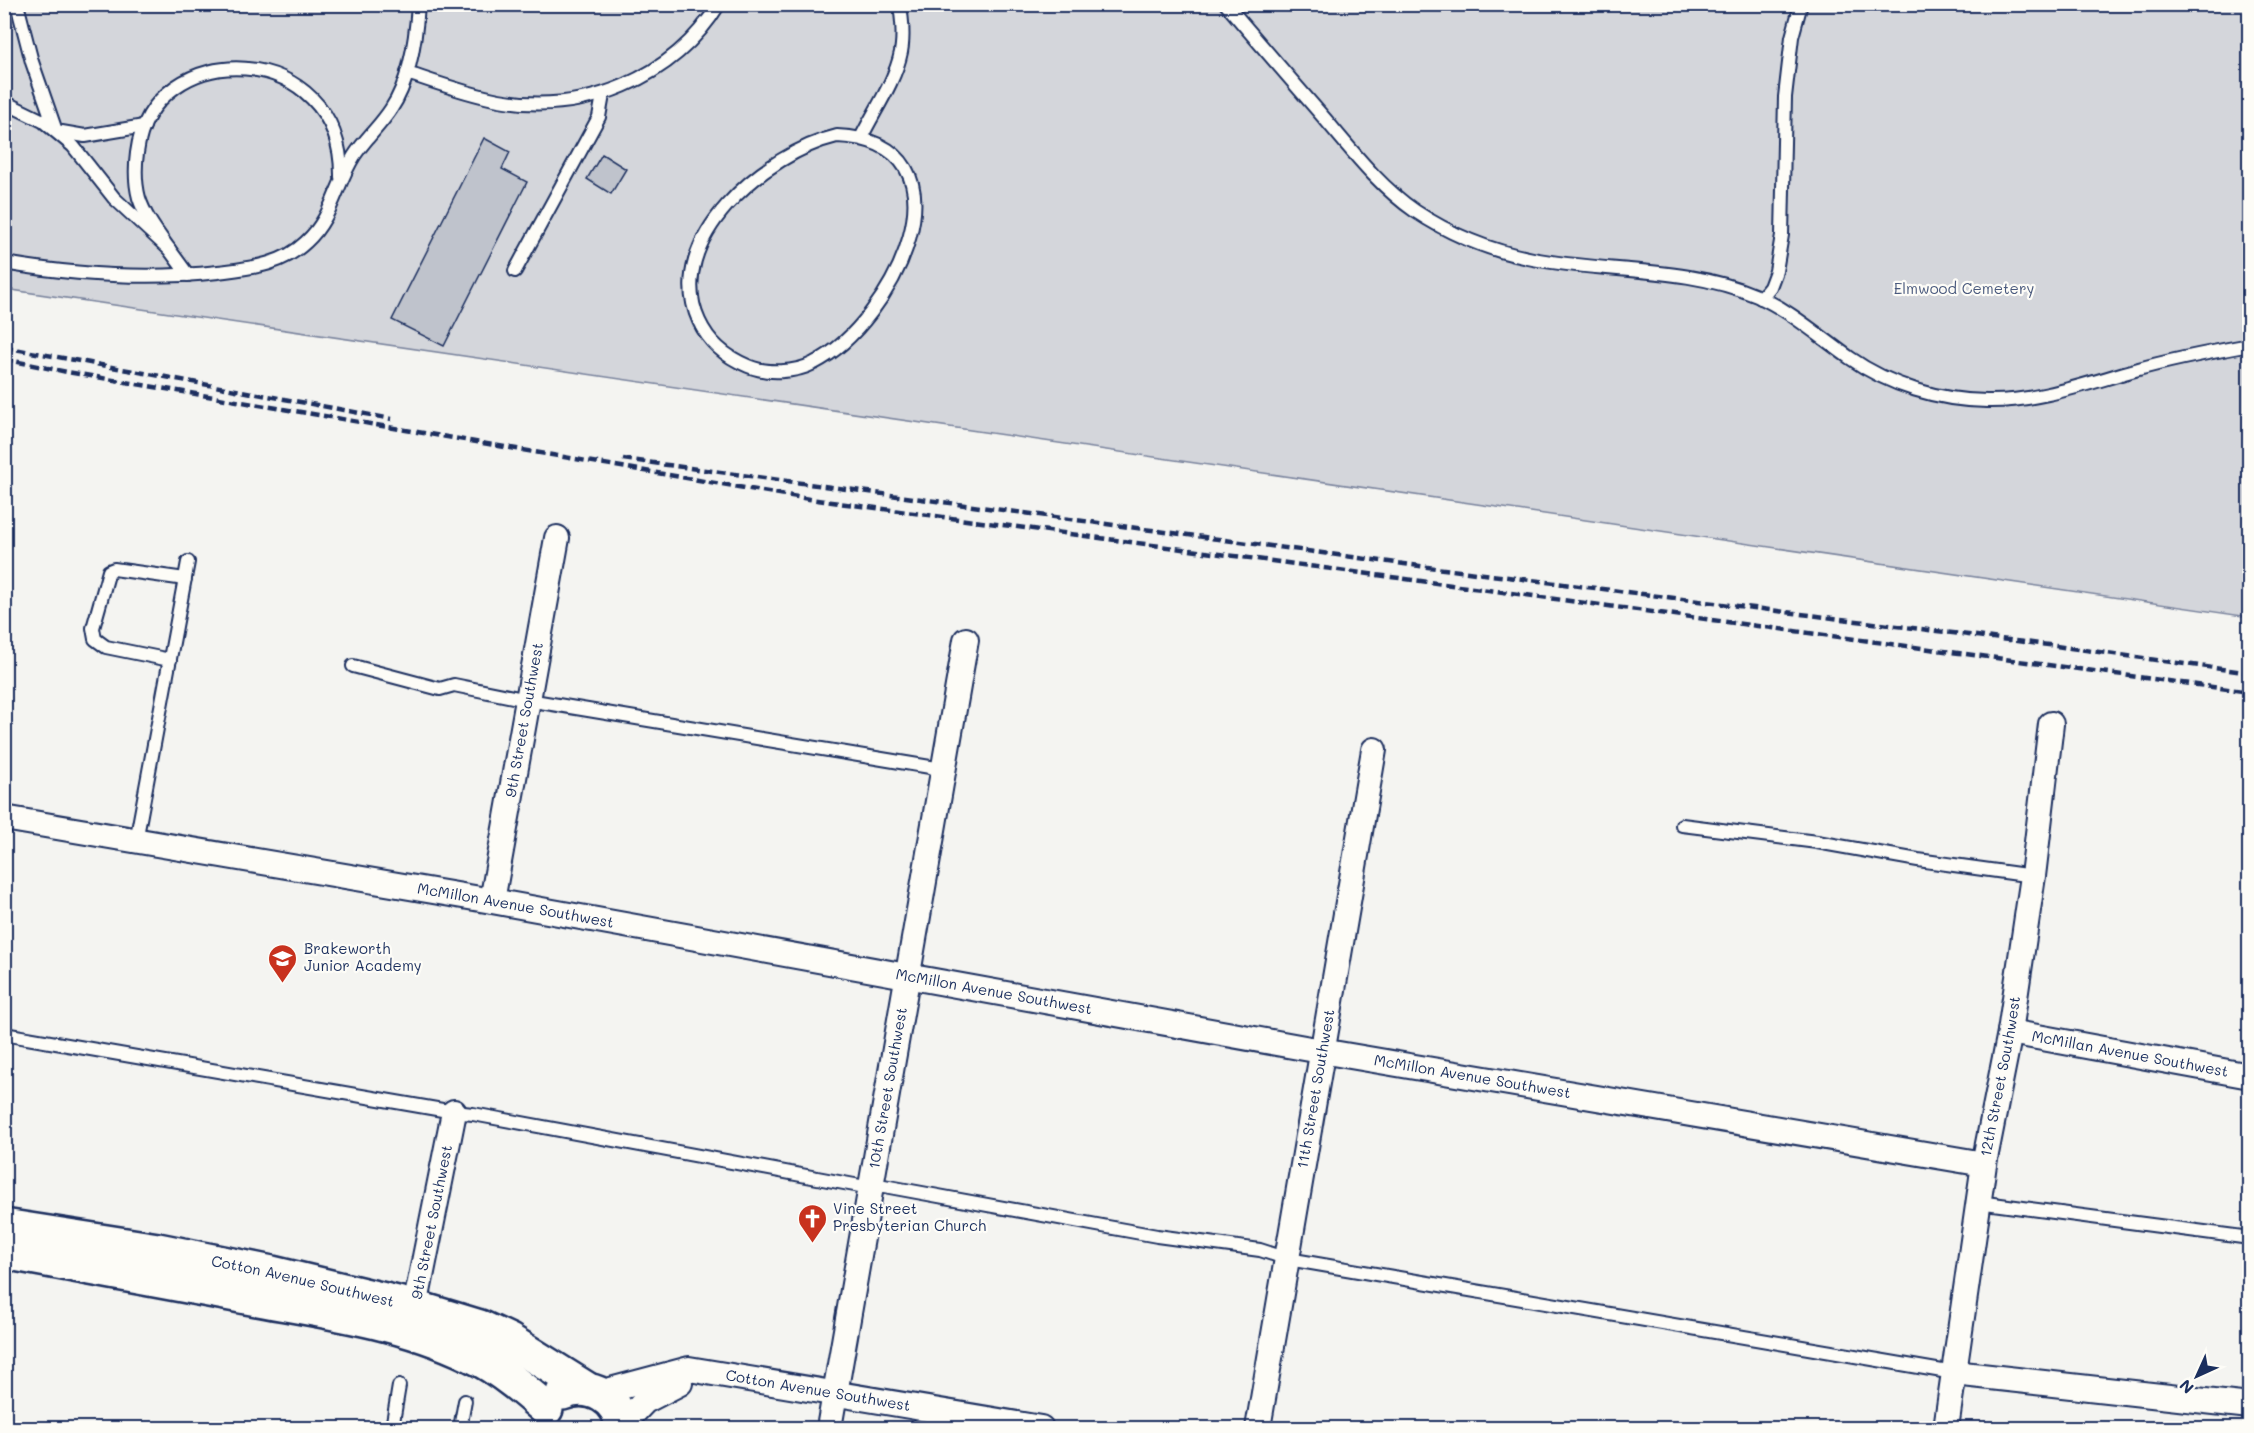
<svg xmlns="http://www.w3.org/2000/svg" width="2254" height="1433" viewBox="0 0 2254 1433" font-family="Mali,sans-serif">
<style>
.green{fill:#d4d6db;stroke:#78829c;stroke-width:1.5}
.building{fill:#bfc3cc;stroke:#1b2f5e;stroke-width:1.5}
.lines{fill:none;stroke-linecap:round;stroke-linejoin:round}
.lane-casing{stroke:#1b2f5e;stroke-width:16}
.street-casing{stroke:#1b2f5e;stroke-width:28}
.secondary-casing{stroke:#1b2f5e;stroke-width:38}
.lane{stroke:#fdfcf7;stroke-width:12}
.street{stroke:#fdfcf7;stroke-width:24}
.secondary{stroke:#fdfcf7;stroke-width:33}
.rail{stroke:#1b2f5e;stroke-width:4.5;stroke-dasharray:9 4.5;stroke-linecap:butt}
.labels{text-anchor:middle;stroke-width:4.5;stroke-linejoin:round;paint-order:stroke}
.park-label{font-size:15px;fill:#49597d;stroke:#fdfcf7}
.street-label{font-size:15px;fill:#1b2f5e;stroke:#fdfcf7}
.poi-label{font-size:15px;fill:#1b2f5e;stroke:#fdfcf7;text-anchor:start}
</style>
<rect width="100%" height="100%" fill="#f4f4f1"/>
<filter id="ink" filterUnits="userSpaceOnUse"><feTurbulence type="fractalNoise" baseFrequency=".0167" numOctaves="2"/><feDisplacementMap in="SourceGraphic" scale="12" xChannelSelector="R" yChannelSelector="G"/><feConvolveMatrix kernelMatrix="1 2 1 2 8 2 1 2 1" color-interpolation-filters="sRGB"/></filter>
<g filter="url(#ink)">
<polygon class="green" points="5,5 2249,5 2249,617 5,289"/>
<g class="building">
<polygon points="484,138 510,152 502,169 527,182 444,346 392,320"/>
<polygon points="602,154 626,169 611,194 587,179"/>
</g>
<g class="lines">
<defs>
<g id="lane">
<polyline points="17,4 32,62 56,131 85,136 144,126"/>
<path d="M1226 4C1259 43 1292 81 1325 119 1353 152 1380 187 1415 211 1451 235 1491 251 1533 259 1607 273 1687 266 1757 296 1791 311 1820 337 1850 358 1888 385 1940 401 1987 401 2037 402 2088 383 2135 370 2173 359 2211 352 2250 345"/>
<path d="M407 73C437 83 467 94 499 100 584 115 673 79 719 4"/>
<polyline points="4,102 43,121 73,146 114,198 169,249 188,275"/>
<path d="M837 136C982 142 893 324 814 363 795 373 767 374 748 366 726 357 709 343 699 321 662 240 766 153 837 136Z"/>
<path d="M861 138C874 111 895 82 901 52 904 36 902 20 900 4"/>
<path d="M169 249C158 233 145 217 139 198 135 183 135 168 137 153 152 33 343 40 341 177"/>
<path d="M4 263C75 275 146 280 218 272 250 268 281 266 306 242 332 219 336 184 354 156 365 139 380 126 391 109 410 81 416 38 418 4"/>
<polyline points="515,271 599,117 603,95"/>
<polyline points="1761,298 1770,287 1776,271 1782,235 1785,97 1792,37 1801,4"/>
<polyline points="170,660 106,647 95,639 93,628 109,571 114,569 185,579"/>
<polyline points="353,666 440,689 454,685 528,700 942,769"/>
<polyline points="1682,825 1817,842 1918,860 2033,876"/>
<polyline points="136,841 188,562"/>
<polyline points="4,1034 454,1112 473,1114 860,1186 884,1186 1157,1236 1260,1250 1288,1259 1954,1373"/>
<polyline points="1978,1202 2250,1238"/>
<polyline points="392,1428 399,1386"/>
<polyline points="460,1428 465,1401"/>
</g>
<g id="street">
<path id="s1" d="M4 818 492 901 1321 1051 1984 1164"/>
<path id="s2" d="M492 901 557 538"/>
<path id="s3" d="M2010 1032 2250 1076"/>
<path id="s4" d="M412 1322 454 1112"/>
<polyline points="1954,1373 2250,1406"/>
<path id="s5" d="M599 1393 689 1369 1041 1428"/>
<polyline points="622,1425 645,1401 680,1383"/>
<path id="s6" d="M829 1428 966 640"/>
<path id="s7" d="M1258 1428 1374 750"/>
<path id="s8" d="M1946 1428 1984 1164 2010 1032 2033 876 2051 724"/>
</g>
<g id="secondary">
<path id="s9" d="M4 1226 158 1250 272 1273 414 1307 480 1327 510 1341 585 1388"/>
<path d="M4 1252C82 1266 159 1281 236 1295 318 1311 406 1320 481 1360 505 1373 526 1391 546 1409"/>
<path d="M563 1393C590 1382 620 1398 622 1428"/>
</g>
</defs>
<use href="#lane" class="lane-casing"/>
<use href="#street" class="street-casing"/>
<use href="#secondary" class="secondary-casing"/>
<use href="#lane" class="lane"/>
<use href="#street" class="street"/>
<use href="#secondary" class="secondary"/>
<g class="rail">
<polyline points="4,347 392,419"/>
<polyline points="4,359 67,372 809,499 2250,692"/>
<polyline points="623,459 1404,564 2056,646 2250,673"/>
</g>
</g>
</g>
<defs>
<symbol id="school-pin" viewBox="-11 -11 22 30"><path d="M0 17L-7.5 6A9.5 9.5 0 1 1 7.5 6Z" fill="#c8321e" stroke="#fdfcf7"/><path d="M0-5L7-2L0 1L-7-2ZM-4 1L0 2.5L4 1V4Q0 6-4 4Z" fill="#fff"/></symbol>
<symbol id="church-pin" viewBox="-11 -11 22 30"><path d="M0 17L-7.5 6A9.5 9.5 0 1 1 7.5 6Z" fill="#c8321e" stroke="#fdfcf7"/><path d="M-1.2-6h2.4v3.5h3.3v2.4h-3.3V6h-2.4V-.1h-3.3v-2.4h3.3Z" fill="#fff"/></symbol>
</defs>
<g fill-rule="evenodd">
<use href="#school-pin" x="266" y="942" width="33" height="45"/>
<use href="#church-pin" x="796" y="1202" width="33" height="45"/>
</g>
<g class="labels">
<g class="park-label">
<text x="1964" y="294">Elmwood Cemetery</text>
</g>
<g class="street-label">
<text dy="5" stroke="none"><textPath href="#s2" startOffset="184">9th Street Southwest</textPath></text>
<text dy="5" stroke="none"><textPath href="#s1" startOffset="519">McMillon Avenue Southwest</textPath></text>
<text dy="5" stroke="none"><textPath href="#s1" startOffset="1005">McMillon Avenue Southwest</textPath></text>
<text dy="5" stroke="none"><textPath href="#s3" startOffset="122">McMillan Avenue Southwest</textPath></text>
<text dy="5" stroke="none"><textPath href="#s1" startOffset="1491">McMillon Avenue Southwest</textPath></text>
<text dy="5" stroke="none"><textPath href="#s8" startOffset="356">12th Street Southwest</textPath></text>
<text dy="5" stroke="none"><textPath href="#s6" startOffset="345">10th Street Southwest</textPath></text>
<text dy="5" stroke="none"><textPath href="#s7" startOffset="344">11th Street Southwest</textPath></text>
<text dy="5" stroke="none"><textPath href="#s4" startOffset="102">9th Street Southwest</textPath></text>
<text dy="5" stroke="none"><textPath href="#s9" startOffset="304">Cotton Avenue Southwest</textPath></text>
<text dy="5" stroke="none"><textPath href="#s5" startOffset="224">Cotton Avenue Southwest</textPath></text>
</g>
<g class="poi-label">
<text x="304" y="954">Brakeworth<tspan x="304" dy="17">Junior Academy</tspan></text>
<text x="833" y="1214">Vine Street<tspan x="833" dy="17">Presbyterian Church</tspan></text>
</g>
</g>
<rect width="2254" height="1433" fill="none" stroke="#fdfcf7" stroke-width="24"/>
<rect x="12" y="12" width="2230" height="1409" fill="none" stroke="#1b2f5e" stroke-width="2" filter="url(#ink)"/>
<g transform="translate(2197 1376) rotate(225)" stroke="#fdfcf7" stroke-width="4.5" paint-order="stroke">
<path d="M0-4.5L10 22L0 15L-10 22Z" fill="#1b2f5e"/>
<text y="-9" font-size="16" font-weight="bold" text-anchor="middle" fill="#1b2f5e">N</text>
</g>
</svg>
